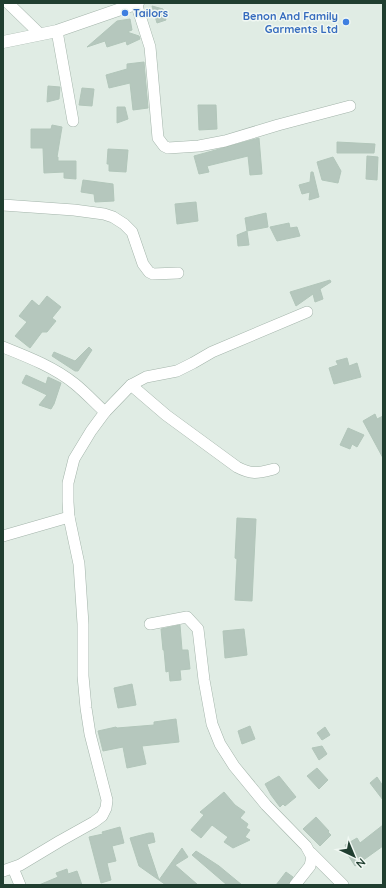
<svg xmlns="http://www.w3.org/2000/svg" width="386" height="888" viewBox="0 0 386 888" font-family="Quicksand,sans-serif">
<style>
.building{fill:#b5c7bd;stroke:#b2c6ba}
.lines{fill:none;stroke-linecap:round;stroke-linejoin:round}
.minor-casing{stroke:#a3b4aa;stroke-width:12}
.tertiary-casing{stroke:#a3b4aa;stroke-width:13}
.minor{stroke:#fff;stroke-width:11}
.tertiary{stroke:#fff;stroke-width:12}
.shop-dot{fill:#3f7fe0;stroke:#f1f8f3;stroke-width:1.5}
.labels{text-anchor:middle;stroke-width:3;stroke-linejoin:round;paint-order:stroke}
.shop-label{font-size:11px;font-weight:bold;fill:#366cbe;stroke:#f1f8f3;text-anchor:start}
</style>
<rect width="100%" height="100%" fill="#e0ece4"/>
<g class="building">
<polygon points="152,6 163,9 166,20 157,23"/>
<polygon points="130,19 132,30 127,32 139,36 140,39 127,45 126,41 107,47 105,41 87,47 117,21"/>
<polygon points="144,62 148,108 133,110 130,83 109,88 106,75 127,69 127,64"/>
<polygon points="48,86 60,87 59,99 47,102"/>
<polygon points="82,88 94,89 92,106 79,105"/>
<polygon points="198,105 216,105 217,129 199,130"/>
<polygon points="117,107 125,107 128,119 117,123"/>
<polygon points="52,125 62,127 57,157 58,157 58,161 76,161 76,179 64,178 64,172 44,173 43,148 31,148 31,129 51,129"/>
<polygon points="259,138 262,174 250,175 248,156 207,166 209,172 199,174 194,156"/>
<polygon points="337,142 375,144 374,153 337,153"/>
<polygon points="108,149 128,150 126,172 109,171 109,164 107,164"/>
<polygon points="367,156 378,157 377,180 366,179"/>
<polygon points="333,157 341,171 338,183 322,180 317,162"/>
<polygon points="311,172 313,172 319,197 309,200 310,192 302,194 299,185 310,182"/>
<polygon points="83,180 113,184 114,201 95,202 94,194 81,192"/>
<polygon points="196,202 198,221 177,224 175,204"/>
<polygon points="266,213 268,227 247,231 245,218"/>
<polygon points="289,223 290,228 297,227 300,236 277,241 270,227"/>
<polygon points="247,231 249,245 238,246 237,235"/>
<polygon points="330,280 331,282 320,289 323,299 315,302 313,294 296,306 290,292"/>
<polygon points="47,296 61,307 52,318 56,321 47,332 42,332 30,348 15,336 27,322 19,316 32,300 39,306"/>
<polygon points="89,347 92,350 78,371 75,371 52,356 54,352 75,361"/>
<polygon points="347,358 349,366 357,363 361,377 334,384 329,368 338,365 336,361"/>
<polygon points="26,375 46,384 48,377 61,383 54,404 51,409 39,405 47,395 22,383"/>
<polygon points="375,414 377,419 383,416 383,458 363,421"/>
<polygon points="348,428 364,435 357,447 352,444 350,449 340,445"/>
<polygon points="237,518 256,519 252,601 235,600 237,559 235,558"/>
<polygon points="180,625 182,650 188,650 190,669 180,670 181,680 170,681 169,671 166,672 164,650 163,650 161,629"/>
<polygon points="244,629 247,655 225,658 223,631"/>
<polygon points="132,684 136,705 118,708 114,688"/>
<polygon points="176,719 179,742 142,746 146,764 127,768 123,747 103,751 98,731 116,727 117,728 154,725 154,722"/>
<polygon points="250,726 255,739 242,744 238,731"/>
<polygon points="325,727 330,735 322,740 317,733"/>
<polygon points="322,746 327,754 319,760 312,748"/>
<polygon points="317,768 328,780 319,789 307,776"/>
<polygon points="279,776 296,797 285,806 283,804 280,807 271,795 265,784"/>
<polygon points="377,777 383,786 383,800 370,783"/>
<polygon points="224,792 235,805 245,812 240,818 248,824 246,828 250,830 245,837 250,840 233,848 224,842 228,837 212,825 201,838 191,830 204,815 200,812"/>
<polygon points="316,817 329,831 328,832 331,835 320,846 303,829"/>
<polygon points="383,825 383,846 355,866 346,852 348,851 345,845 357,838 360,843"/>
<polygon points="120,827 124,843 112,846 116,861 107,863 111,880 101,883 89,837 103,834 102,832"/>
<polygon points="149,833 153,833 155,842 147,844 159,880 182,848 188,857 175,865 198,885 166,885 139,866 130,838"/>
<polygon points="196,851 219,866 242,885 227,885 192,855"/>
<polygon points="67,869 68,874 77,871 82,885 39,885 58,877 56,873"/>
<polygon points="286,872 293,877 288,885 276,885"/>
</g>
<g class="lines">
<defs>
<g id="minor">
<polyline points="8,3 40,34"/>
<polyline points="136,3 150,47 158,138 164,146 168,148 199,146 225,141 278,125 350,106"/>
<polyline points="57,31 73,121"/>
<polyline points="3,205 74,210 104,214 113,217 124,224 132,232 143,264 149,272 153,274 178,273"/>
<path d="M3 347C28 357 54 367 75 384 86 393 95 403 105 412"/>
<path d="M131 385 166 415 237 467C252 475 258 473 274 469"/>
<polyline points="3,536 69,517"/>
<polyline points="150,624 187,617 198,629 204,680 212,724 220,744 234,766 266,805 306,846 312,857 310,866 295,885"/>
<polyline points="311,853 343,885"/>
<polyline points="13,868 20,885"/>
<polyline points="3,871 20,865 60,841 94,822 102,816 106,808 107,800 90,734 86,708 83,676 83,624 79,564 69,517 68,502 68,483 74,459 91,431 105,412 131,385 146,377 177,371 193,363 212,352 307,312"/>
</g>
<polyline id="tertiary" points="3,42 57,31 138,3"/>
</defs>
<use href="#minor" class="minor-casing"/>
<use href="#tertiary" class="tertiary-casing"/>
<use href="#minor" class="minor"/>
<use href="#tertiary" class="tertiary"/>
</g>
<g class="shop-dot">
<circle cx="125" cy="13" r="4"/>
<circle cx="346" cy="22" r="4"/>
</g>
<g class="labels">
<g class="shop-label">
<text x="133" y="17">Tailors</text>
<text x="338" y="20" text-anchor="end">Benon And Family<tspan x="338" dy="13">Garments Ltd</tspan></text>
</g>
</g>
<rect width="386" height="888" fill="none" stroke="#203e30" stroke-width="8"/>
<g transform="translate(354 856) rotate(136)" stroke="#f1f8f3" stroke-width="3" paint-order="stroke">
<path d="M0-3L7 15L0 10L-7 15Z" fill="#203e30"/>
<text y="-6" font-size="11" font-weight="bold" text-anchor="middle" fill="#203e30">N</text>
</g>
</svg>
